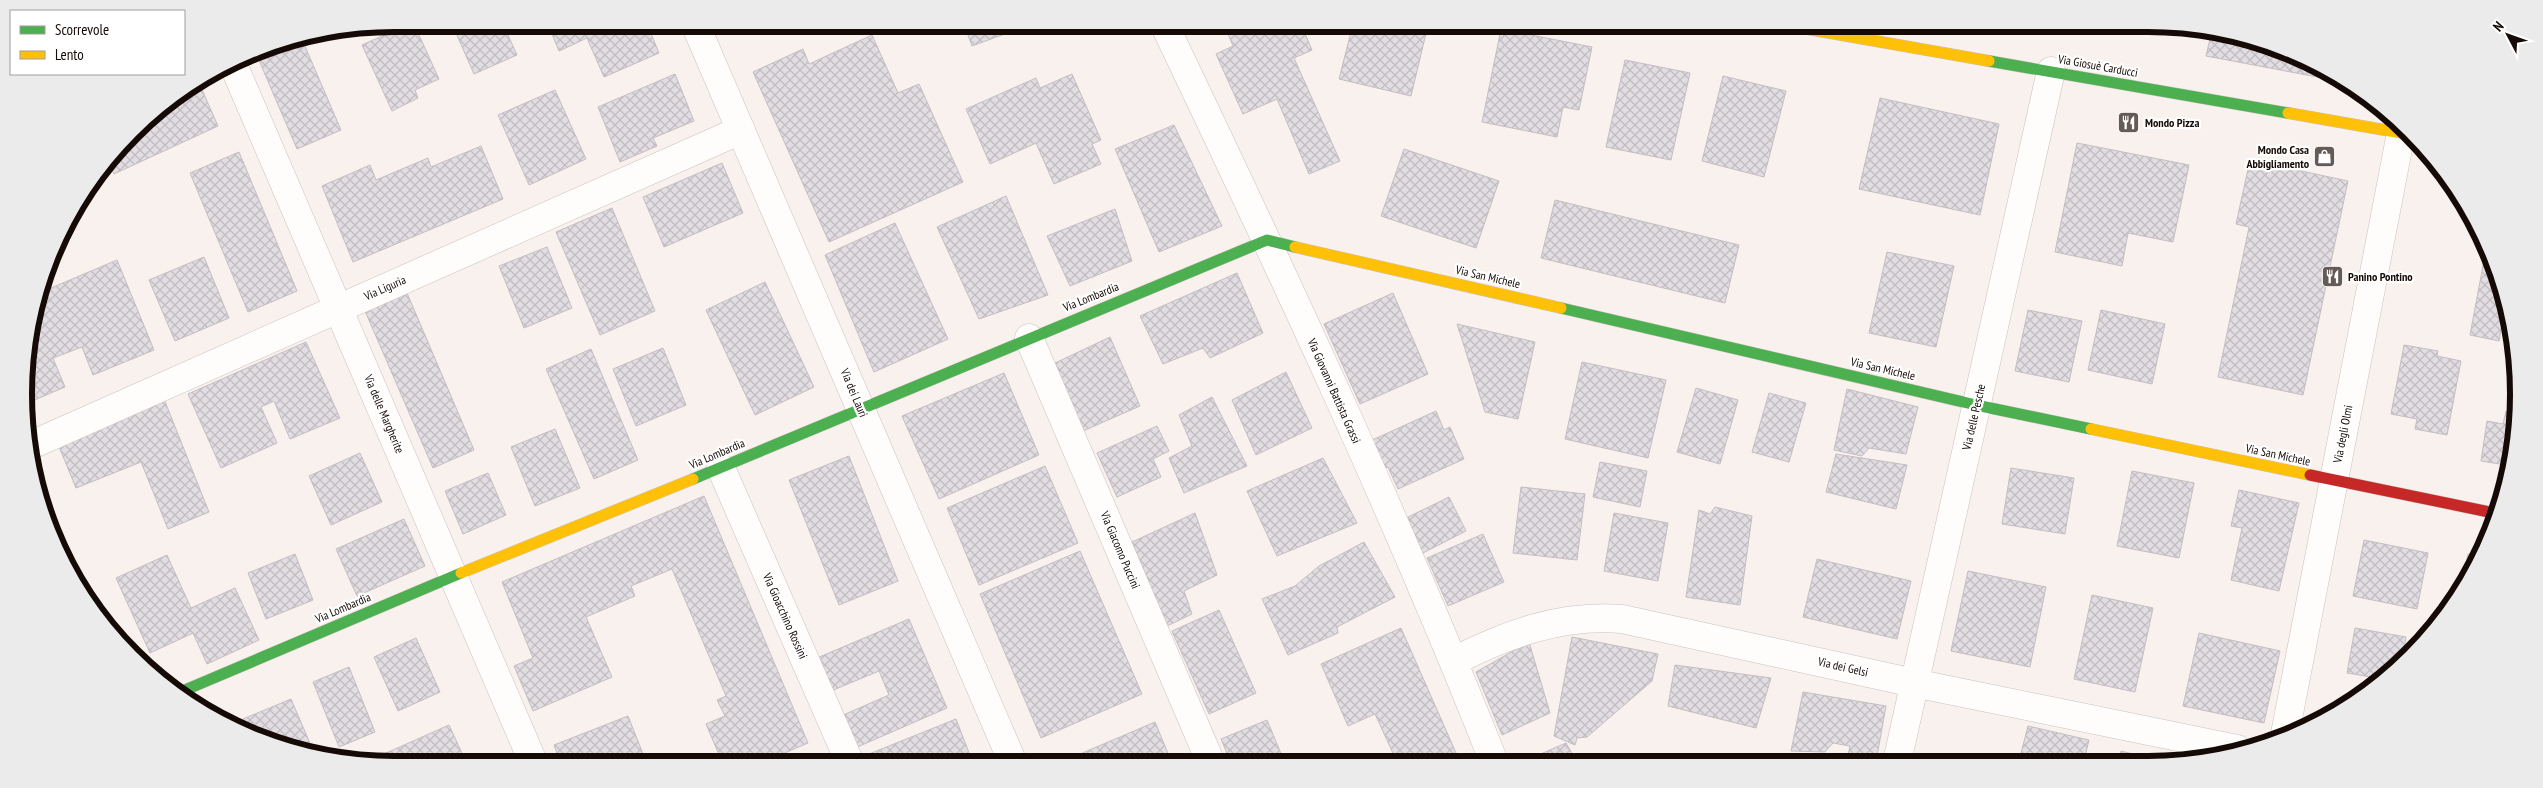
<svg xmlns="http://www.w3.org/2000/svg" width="2543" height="788" viewBox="0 0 2543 788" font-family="'PT Sans Narrow',sans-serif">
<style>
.building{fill:url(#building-cross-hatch);stroke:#c3bec3}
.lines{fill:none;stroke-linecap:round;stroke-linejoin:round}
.street-casing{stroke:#cbc1bd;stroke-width:29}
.fast-casing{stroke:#cbc1bd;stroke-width:12}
.slow-casing{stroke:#cbc1bd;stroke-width:12}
.jam-casing{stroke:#cbc1bd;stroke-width:12}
.street{stroke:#fefdfc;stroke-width:28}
.fast{stroke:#4caf50;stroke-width:11}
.slow{stroke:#ffc107;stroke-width:11}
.jam{stroke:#c62828;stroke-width:11}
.labels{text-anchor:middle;stroke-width:4.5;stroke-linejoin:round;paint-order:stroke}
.street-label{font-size:12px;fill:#150a05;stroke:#fff}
.poi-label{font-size:12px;font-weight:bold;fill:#150a05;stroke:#fff;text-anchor:start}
.rim{fill:none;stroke:#150a05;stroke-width:6}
</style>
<defs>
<pattern id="building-cross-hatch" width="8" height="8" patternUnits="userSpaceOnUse" patternTransform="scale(1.25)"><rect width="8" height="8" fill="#e2dde2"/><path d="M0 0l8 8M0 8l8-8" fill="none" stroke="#c1bcc0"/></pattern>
</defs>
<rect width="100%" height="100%" fill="#f9f1ed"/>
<g class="building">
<polygon points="409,24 414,24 439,79 415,90 418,98 392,111 362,45"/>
<polygon points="452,24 503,24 517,55 474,74"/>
<polygon points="548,24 647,24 659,53 604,77 587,38 559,51"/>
<polygon points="964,24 1032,24 972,46"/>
<polygon points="1224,24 1301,24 1312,50 1294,58 1340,161 1309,174 1277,99 1243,114 1216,54 1233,46"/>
<polygon points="1353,24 1428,25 1411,96 1339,79"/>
<polygon points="1501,29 1592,47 1579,110 1563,107 1557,137 1482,122"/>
<polygon points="2212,30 2291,52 2349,83 2206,56"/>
<polygon points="872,35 898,93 919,84 963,182 829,242 753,72 803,49 809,64"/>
<polygon points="301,37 341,130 297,149 255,51"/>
<polygon points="1625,60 1690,73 1671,160 1606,147"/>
<polygon points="675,74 694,121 653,138 657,146 620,162 598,107"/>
<polygon points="1072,74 1101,140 1092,144 1101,164 1054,184 1036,143 990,164 966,109 1036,78 1040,88"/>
<polygon points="1723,76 1786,91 1764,177 1702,161"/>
<polygon points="200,85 218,126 114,174 108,160 150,116"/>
<polygon points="555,90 586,159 529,185 498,115"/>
<polygon points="1880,98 1999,124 1980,215 1859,189"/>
<polygon points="1174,125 1222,226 1159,252 1115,149"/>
<polygon points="2077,143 2189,165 2173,242 2128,233 2122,266 2055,252"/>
<polygon points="481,146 503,199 353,262 322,186 370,165 376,180 428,158 431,167"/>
<polygon points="1404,149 1499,181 1476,248 1381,216"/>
<polygon points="239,152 297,291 248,312 190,173"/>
<polygon points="2250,160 2348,181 2303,395 2218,377 2249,227 2236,224"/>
<polygon points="722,163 743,213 664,247 643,197"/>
<polygon points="1006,196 1048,295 979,319 937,227"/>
<polygon points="1555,200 1739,245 1725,303 1541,258"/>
<polygon points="612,208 655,311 600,335 556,232"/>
<polygon points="1115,209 1132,261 1070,286 1047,236"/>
<polygon points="895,223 948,339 874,372 825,255"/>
<polygon points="2487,246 2491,253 2492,254 2484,252"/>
<polygon points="547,247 572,308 524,328 499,266"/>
<polygon points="1887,252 1954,266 1936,347 1869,333"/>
<polygon points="204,257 229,318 175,341 149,280"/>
<polygon points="117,260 154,350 93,375 82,347 53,358 65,387 25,404 27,346 44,291"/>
<polygon points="2484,260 2494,262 2506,303 2499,341 2470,335"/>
<polygon points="1237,273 1263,333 1210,358 1203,348 1163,364 1140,316"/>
<polygon points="765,282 814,387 755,415 706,310"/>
<polygon points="407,293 474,450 433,468 365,311"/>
<polygon points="1393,293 1428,374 1360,404 1324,324"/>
<polygon points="2028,310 2082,321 2069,382 2015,371"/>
<polygon points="2101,310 2165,324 2152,384 2088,370"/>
<polygon points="1457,324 1535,342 1518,419 1485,412"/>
<polygon points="1110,337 1140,406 1083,431 1051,365"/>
<polygon points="306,342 340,418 290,439 274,401 261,407 277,443 221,468 188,394"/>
<polygon points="2404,345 2438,351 2437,356 2461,361 2447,435 2415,429 2417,419 2391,414"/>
<polygon points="663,348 686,405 636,426 613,369"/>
<polygon points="591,349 638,460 594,479 546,369"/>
<polygon points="1582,362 1666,380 1648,458 1565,439"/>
<polygon points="1286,372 1312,428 1256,455 1232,400"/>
<polygon points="1004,373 1039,455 939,499 902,416"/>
<polygon points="1696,388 1738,400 1720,464 1677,452"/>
<polygon points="1847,389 1918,407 1906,454 1869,448 1862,456 1834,450"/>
<polygon points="1769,393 1806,403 1789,462 1752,452"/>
<polygon points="1212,397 1247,466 1184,493 1169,458 1192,446 1179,415"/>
<polygon points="164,399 209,512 168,529 141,462 76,488 57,442"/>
<polygon points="1436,411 1444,430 1450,427 1464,459 1398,489 1388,467 1382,469 1370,441"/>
<polygon points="2506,411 2517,413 2512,466 2481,461 2487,421 2503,424"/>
<polygon points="1157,426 1169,451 1153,459 1161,477 1117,497 1097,453"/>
<polygon points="555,429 580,488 535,506 511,447"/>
<polygon points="360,453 382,502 331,525 309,476"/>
<polygon points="1836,454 1907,465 1896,509 1826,492"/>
<polygon points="849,456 898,581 839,605 789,480"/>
<polygon points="1323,458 1357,523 1277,556 1247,491"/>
<polygon points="1600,462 1647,471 1640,507 1593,497"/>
<polygon points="1045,466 1078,543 979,585 947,508"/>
<polygon points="2011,468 2074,478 2065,534 2002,524"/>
<polygon points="2132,471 2194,483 2179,558 2117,546"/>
<polygon points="488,473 506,515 463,534 445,491"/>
<polygon points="1521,487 1585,494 1577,560 1513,553"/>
<polygon points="2239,490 2299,503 2279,591 2231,580 2242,528 2231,526"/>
<polygon points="704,496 808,743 759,764 723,764 706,724 725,716 717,700 726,696 672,569 631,586 635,596 586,617 612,677 533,711 514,666 533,658 502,582"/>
<polygon points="1449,497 1466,531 1419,555 1402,520"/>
<polygon points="1715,507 1752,516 1740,605 1686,597 1699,510 1710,514"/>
<polygon points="1195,513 1217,575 1184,591 1192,614 1167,626 1132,542"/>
<polygon points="1614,513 1668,523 1658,581 1604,571"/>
<polygon points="404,519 425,566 357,596 336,549"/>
<polygon points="1483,534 1504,582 1448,606 1427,558"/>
<polygon points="2364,540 2428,553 2417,609 2353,596"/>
<polygon points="1364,542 1395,597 1337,627 1338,633 1288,655 1262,599 1295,586 1319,566"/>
<polygon points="1080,551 1142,694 1041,738 980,594"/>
<polygon points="295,554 313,600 266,619 248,573"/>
<polygon points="2468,554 2478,556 2470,579 2460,590"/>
<polygon points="167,555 191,608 235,588 259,640 207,664 193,633 150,653 116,578"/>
<polygon points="1817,559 1911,581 1897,639 1803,617"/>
<polygon points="1968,571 2046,587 2030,667 1951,651"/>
<polygon points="2092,595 2153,608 2135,692 2074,679"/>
<polygon points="1219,610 1256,693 1209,714 1172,631"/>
<polygon points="909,619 947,708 855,748 841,716 889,695 879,671 831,691 817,658"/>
<polygon points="1401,628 1460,762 1397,762 1375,714 1348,726 1321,664"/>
<polygon points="2355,628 2406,637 2402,662 2393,672 2383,679 2347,673"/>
<polygon points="2199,633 2280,651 2264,723 2183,706"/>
<polygon points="1572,637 1658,654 1652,681 1587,737 1577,738 1575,745 1554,736"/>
<polygon points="416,638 440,692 398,711 374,657"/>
<polygon points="1529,642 1550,713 1502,735 1476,672"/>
<polygon points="1675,665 1771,678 1756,728 1668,706"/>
<polygon points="349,667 375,732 339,747 313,682"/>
<polygon points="1803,692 1886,706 1876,762 1847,760 1850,746 1833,743 1825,752 1791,751"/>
<polygon points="291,699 315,755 252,736 243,719"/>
<polygon points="628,716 647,764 561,764 554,745"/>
<polygon points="956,719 973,763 873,763 869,754"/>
<polygon points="1267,720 1285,763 1231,763 1221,739"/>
<polygon points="1155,722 1172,763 1059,763"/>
<polygon points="449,725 467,764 394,764 366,762"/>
<polygon points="2028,726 2089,740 2084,761 2019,761"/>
<polygon points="1566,743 1577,762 1522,762"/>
<polygon points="2121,751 2161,761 2118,761"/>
<polygon points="694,759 696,764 684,764"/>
</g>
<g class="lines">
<defs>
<g id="street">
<polyline points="695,24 1013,763"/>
<path d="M1164 24C1280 267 1395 512 1494 762"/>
<polyline points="233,64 534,764"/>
<polyline points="1029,338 1211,763"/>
<polyline points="29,446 741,130"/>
<polyline points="721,468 850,763"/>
<path d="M1454 661C1507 634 1561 614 1622 619L1914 683 2237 749"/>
<polyline points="2285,734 2401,133"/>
<polyline points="1897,762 2051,71"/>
</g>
<g id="fast">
<polyline points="1989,61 2288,113"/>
<polyline points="1561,308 1976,405 2091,429"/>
<polyline points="693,479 1267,240 1295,247"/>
<polyline points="178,693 461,573"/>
</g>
<g id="slow">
<polyline points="1779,24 1989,61"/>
<polyline points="2288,113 2413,135"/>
<polyline points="1295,247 1561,308"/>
<polyline points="2091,429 2310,475"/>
<polyline points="461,573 693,479"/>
</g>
<polyline id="jam" points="2310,475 2494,513"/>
</defs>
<use href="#street" class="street-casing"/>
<use href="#fast" class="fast-casing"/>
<use href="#slow" class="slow-casing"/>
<use href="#jam" class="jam-casing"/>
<use href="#street" class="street"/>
<use href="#fast" class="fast"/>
<use href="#slow" class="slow"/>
<use href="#jam" class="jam"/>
</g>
<defs>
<symbol id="restaurant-square" viewBox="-11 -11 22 22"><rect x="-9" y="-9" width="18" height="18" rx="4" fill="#655b56" stroke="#fff"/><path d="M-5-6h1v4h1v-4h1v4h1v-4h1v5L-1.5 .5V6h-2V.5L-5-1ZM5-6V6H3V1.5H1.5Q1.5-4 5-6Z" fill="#fff"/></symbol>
<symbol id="shop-square" viewBox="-11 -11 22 22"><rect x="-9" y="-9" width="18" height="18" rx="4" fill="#655b56" stroke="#fff"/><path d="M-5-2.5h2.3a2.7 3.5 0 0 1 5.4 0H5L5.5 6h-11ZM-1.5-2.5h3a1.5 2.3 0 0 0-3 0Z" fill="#fff"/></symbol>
</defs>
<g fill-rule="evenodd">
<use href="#restaurant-square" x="2116" y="110" width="25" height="25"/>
<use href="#shop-square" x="2312" y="144" width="25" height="25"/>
<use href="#restaurant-square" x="2320" y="264" width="25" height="25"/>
</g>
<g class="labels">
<g class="street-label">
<text transform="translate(2098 66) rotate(10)" y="4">Via Giosuè Carducci</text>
<text transform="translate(1488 277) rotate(13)" y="4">Via San Michele</text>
<text transform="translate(385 288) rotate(-24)" y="4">Via Liguria</text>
<text transform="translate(1091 297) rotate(-22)" y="4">Via Lombardia</text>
<text transform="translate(1883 369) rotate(13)" y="4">Via San Michele</text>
<text transform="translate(1334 391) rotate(66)" y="4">Via Giovanni Battista Grassi</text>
<text transform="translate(854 393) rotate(67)" y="4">Via dei Lauri</text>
<text transform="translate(384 414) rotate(67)" y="4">Via delle Margherite</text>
<text transform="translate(1974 417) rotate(-77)" y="4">Via delle Pesche</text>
<text transform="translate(2343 434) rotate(-79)" y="4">Via degli Olmi</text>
<text transform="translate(717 454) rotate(-23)" y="4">Via Lombardia</text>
<text transform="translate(2278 455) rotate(12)" y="4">Via San Michele</text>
<text transform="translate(1120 550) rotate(67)" y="4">Via Giacomo Puccini</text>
<text transform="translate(343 608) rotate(-23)" y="4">Via Lombardia</text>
<text transform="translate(785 616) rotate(66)" y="4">Via Gioacchino Rossini</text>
<text transform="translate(1843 667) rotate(13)" y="4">Via dei Gelsi</text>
</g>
<g class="poi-label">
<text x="2145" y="127">Mondo Pizza</text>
<text x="2309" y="154" text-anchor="end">Mondo Casa<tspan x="2309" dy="14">Abbigliamento</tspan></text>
<text x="2348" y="281">Panino Pontino</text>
</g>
</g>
<path d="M0 0H2543V788H0ZM394 32H2148A362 362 0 0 1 2510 394V394A362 362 0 0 1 2148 756H394A362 362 0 0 1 32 394V394A362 362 0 0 1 394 32Z" fill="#ecebeb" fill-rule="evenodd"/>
<path class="rim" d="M394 32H2148A362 362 0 0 1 2510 394V394A362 362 0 0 1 2148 756H394A362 362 0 0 1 32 394V394A362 362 0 0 1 394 32Z"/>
<rect x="10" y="10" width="175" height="65" fill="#ffffff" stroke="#a19d9b"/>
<rect x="20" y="26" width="25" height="8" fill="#4caf50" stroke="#a19d9b"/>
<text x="55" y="35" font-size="15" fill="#150a05">Scorrevole</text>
<rect x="20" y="51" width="25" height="8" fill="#ffc107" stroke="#a19d9b"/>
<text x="55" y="60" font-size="15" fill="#150a05">Lento</text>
<g transform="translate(2508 35) rotate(311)" stroke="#ffffff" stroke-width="4" paint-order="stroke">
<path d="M0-4L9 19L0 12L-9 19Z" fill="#150a05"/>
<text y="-8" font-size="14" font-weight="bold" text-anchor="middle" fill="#150a05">N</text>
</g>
</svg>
